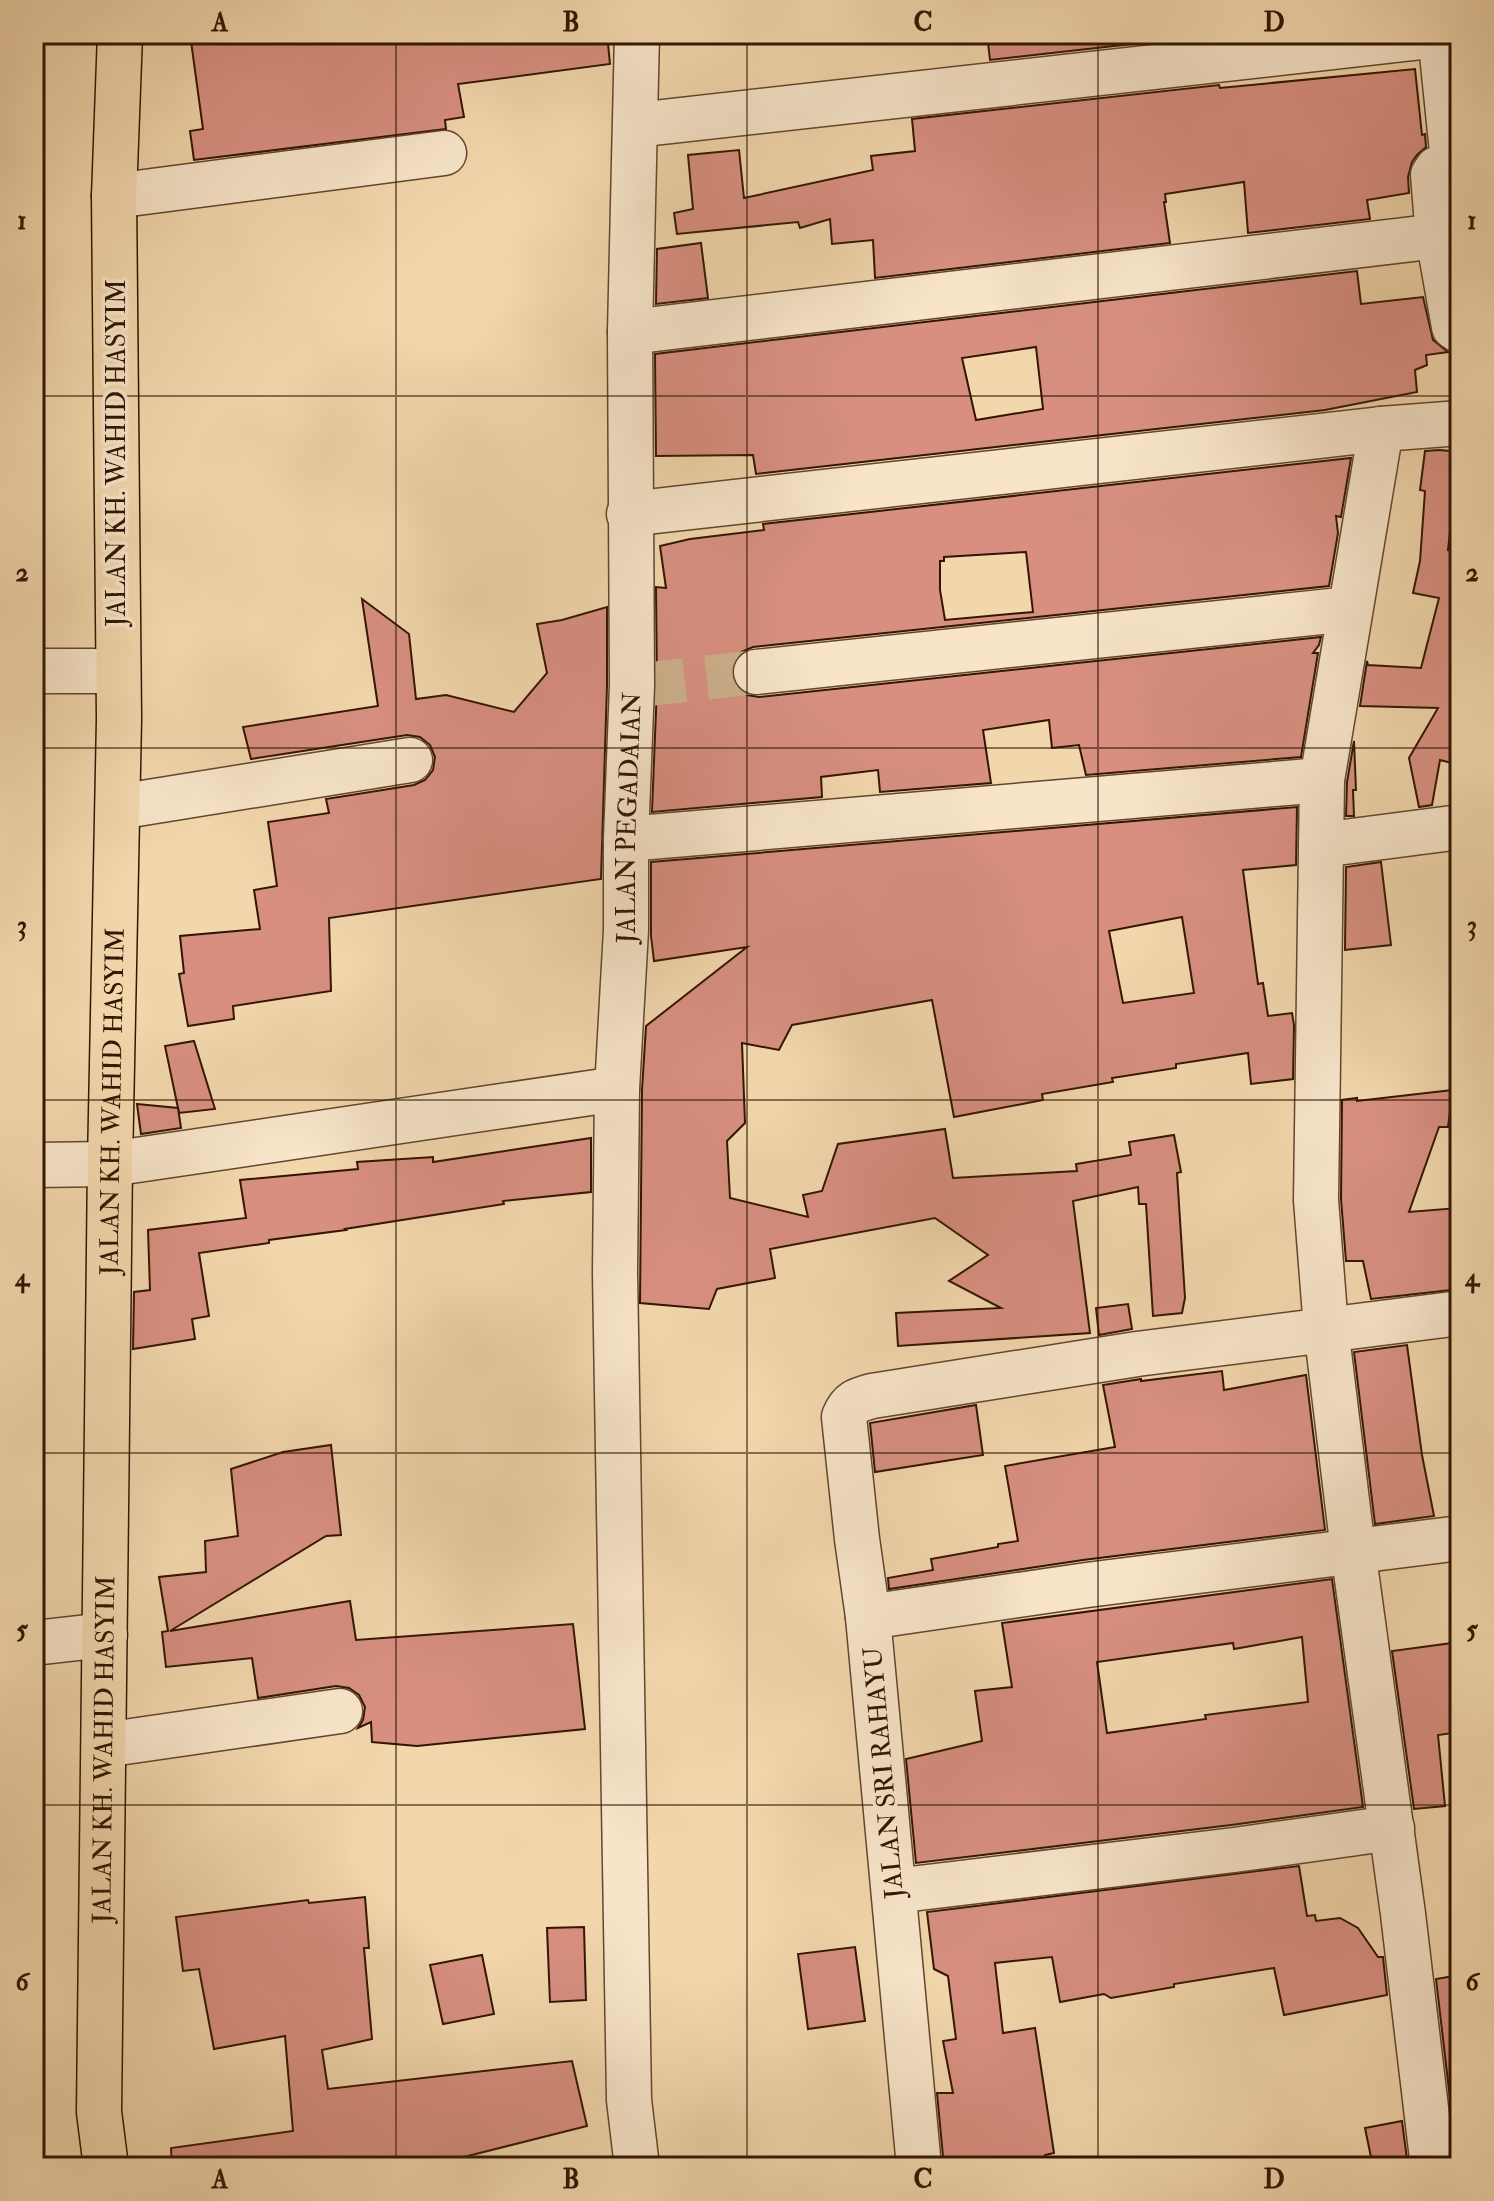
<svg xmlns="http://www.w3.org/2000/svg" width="1494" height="2201" viewBox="0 0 1494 2201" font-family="'IM FELL Double Pica',serif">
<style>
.building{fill:#d88f80;stroke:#321603;stroke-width:2;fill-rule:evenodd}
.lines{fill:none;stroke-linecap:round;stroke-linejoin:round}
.minor-tunnel{stroke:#ccb08a;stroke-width:44;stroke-dasharray:44 22;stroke-linecap:butt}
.minor-casing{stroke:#62462d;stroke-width:47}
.major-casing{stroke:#321603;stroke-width:47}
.minor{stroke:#f7e4c9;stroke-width:44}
.major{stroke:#f2d6ac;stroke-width:44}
.grid{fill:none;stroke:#321603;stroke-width:2;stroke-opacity:0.55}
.labels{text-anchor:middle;stroke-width:7;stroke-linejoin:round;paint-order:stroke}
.street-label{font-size:26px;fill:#321603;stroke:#f7e4c9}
.neatline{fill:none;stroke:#321603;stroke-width:3}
.grid-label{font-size:26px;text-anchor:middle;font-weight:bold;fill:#321603}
</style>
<rect width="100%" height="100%" fill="#f2d6ac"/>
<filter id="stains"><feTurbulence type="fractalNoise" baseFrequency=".0025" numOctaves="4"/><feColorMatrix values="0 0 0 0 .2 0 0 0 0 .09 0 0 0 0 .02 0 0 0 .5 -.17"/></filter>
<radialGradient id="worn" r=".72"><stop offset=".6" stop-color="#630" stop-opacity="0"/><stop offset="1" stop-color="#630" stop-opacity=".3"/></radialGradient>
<g class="building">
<polygon points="190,34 607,34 610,64 458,84 464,117 445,120 446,129 194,160 190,131 203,129"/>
<polygon points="987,34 1212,34 1212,35 990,60"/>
<polygon points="1415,69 1422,135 1425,134 1426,147 1417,155 1412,162 1408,177 1409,193 1367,200 1370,219 1248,233 1244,182 1165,194 1166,202 1164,202 1170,243 875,278 873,240 832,244 830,219 800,228 798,222 677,234 674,213 693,209 688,155 739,150 744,198 873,170 871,156 915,151 912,119 1219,85 1220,88"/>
<polygon points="701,243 708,298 656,304 657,249"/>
<path d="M1357 271 1361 304 1423 297 1433 340 1448 352 1426 355 1427 365 1415 370 1417 392 1325 410 756 474 753 455 656 456 655 354ZM1036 347 1043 409 976 420 962 358Z"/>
<polygon points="1440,450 1459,452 1448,550 1460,551 1460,765 1440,760 1432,805 1419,807 1409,758 1438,708 1360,706 1367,661 1368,665 1421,668 1439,598 1413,593 1420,561 1425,491 1420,490 1425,451"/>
<path d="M1351 458 1341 517 1336 516 1338 533 1329 586 753 647 741 652 734 661 731 674 736 687 747 695 759 697 1321 637 1319 645 1313 653H1318L1301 757 1086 775 1079 745 1052 748 1049 720 983 730 991 783 880 792 878 770 821 777 822 797 652 812 657 686 656 587 666 588 660 546 690 539 764 530 763 524ZM1026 552 1033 612 945 620 940 590V561H944V557Z"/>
<polygon points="362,599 409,634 416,699 446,695 514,712 547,673 537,624 562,620 607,607 607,685 601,879 329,918 331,991 233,1006 234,1019 188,1026 179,974 184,973 180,936 260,929 254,890 277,886 268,822 329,813 326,799 414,785 425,780 433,770 435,757 430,745 420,737 407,735 251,759 243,727 378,706"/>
<polygon points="1354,741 1356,790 1353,790 1354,816 1346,816 1347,782"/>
<path d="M1297 807 1296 865 1243 870 1258 984 1263 983 1268 1016 1292 1013 1294 1025 1293 1079 1251 1084 1248 1053 1176 1064V1068L1112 1078 1113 1082 1042 1094 1043 1100 954 1117 932 1000 792 1025 779 1050 742 1043 745 1123 727 1141 730 1198 808 1217 803 1195 822 1191 838 1144 945 1129 953 1178 1077 1171 1076 1164 1131 1155 1129 1142 1174 1135 1181 1172 1177 1173 1185 1298 1182 1313 1153 1316 1146 1204H1139L1138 1187 1073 1201 1090 1333 898 1346 896 1313 1001 1308 949 1281 988 1255 935 1218 770 1249 775 1278 717 1289 709 1309 640 1303 642 1090 646 1026 747 947 654 961 651 936V862ZM1182 917 1194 993 1123 1003 1109 931Z"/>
<polygon points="1381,862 1391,945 1345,950 1346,867"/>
<polygon points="194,1041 215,1109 179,1113 165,1046"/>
<polygon points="1453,1090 1448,1127 1439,1127 1409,1212 1458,1208 1460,1234 1460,1289 1371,1299 1363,1261 1346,1261 1341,1199 1342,1100 1357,1098 1357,1101"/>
<polygon points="137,1104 178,1108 181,1128 141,1134"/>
<polygon points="591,1138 591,1192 503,1201 504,1204 345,1229 346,1230 269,1240 269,1243 199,1253 209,1316 192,1319 195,1339 133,1349 134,1292 150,1290 148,1230 246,1218 240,1180 358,1169 357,1162 433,1157 433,1162"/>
<polygon points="1128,1304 1132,1329 1099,1335 1096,1308"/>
<polygon points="1407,1345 1422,1455 1434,1516 1375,1524 1354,1352"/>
<polygon points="1222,1371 1224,1390 1306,1375 1325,1530 1083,1560 889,1589 888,1578 933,1570 931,1559 998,1547 998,1544 1018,1541 1005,1466 1115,1447 1103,1385 1141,1379 1141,1381"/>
<polygon points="976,1405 983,1455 875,1472 870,1423"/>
<polygon points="331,1445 341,1535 326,1536 170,1631 350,1601 356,1640 573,1624 585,1729 417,1746 372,1742 371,1722 358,1728 363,1720 365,1707 359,1695 349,1688 336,1686 258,1698 252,1658 166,1667 162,1632 168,1631 159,1577 206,1572 205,1541 238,1536 231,1469 283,1452"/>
<path d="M1332 1579 1363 1807 1231 1825 916 1863 906 1759 982 1741 975 1691 1012 1687 1002 1623ZM1302 1637 1308 1702 1205 1715 1206 1719 1107 1733 1097 1662 1233 1643 1234 1649Z"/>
<polygon points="1460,1642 1460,1732 1438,1735 1445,1806 1414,1809 1392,1651"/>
<polygon points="1299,1866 1307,1916 1315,1915 1316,1921 1340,1918 1358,1928 1378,1957 1383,1957 1387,1995 1284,2015 1274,1968 1174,1984 1174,1987 1111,1998 1104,1994 1060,2002 1052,1957 995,1963 1003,2033 1035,2028 1054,2153 1045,2155 1047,2167 944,2167 937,2093 953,2093 943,2041 956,2039 948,1976 934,1969 927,1912"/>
<polygon points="365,1897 369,1948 364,1948 372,2039 322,2050 328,2089 572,2061 587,2126 424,2167 172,2167 171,2148 293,2131 285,2036 214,2049 199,1969 183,1971 176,1917 308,1900 309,1903"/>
<polygon points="584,1927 586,2000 550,2002 547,1928"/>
<polygon points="855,1947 865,2021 808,2029 798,1954"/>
<polygon points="482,1955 494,2014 443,2024 430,1965"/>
<polygon points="1460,1975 1460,2167 1458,2167 1436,1979"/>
<polygon points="1402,2121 1408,2167 1373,2167 1365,2128"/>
</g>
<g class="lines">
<polyline class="minor-tunnel" points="641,685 756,672"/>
<defs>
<g id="minor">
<polyline points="1440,34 1453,162 1448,168 1437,169 1433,175 1438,236 1454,327 1460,331"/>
<polyline points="636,125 1440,35"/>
<polyline points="114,196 444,153"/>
<polyline points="630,332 1438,236"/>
<polyline points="629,514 1381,429"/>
<polyline points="34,671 117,671"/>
<polyline points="756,672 1350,609"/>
<polyline points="118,807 410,760"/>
<polyline points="626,839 1322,780"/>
<polyline points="1321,845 1460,827"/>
<polyline points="617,1089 615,1273 629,2100 637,2167"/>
<path id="s1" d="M34 1165 110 1164 617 1089 626 930V839L632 685 630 332 637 34"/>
<polyline points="868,1617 1087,1585 1460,1538"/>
<polyline points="34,1643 105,1635"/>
<polyline points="104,1745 340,1711"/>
<polyline points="894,1891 1234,1850 1392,1828"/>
<path d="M919 2167 868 1617 857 1539 844 1417C850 1402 857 1400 872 1396L1137 1354 1460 1313"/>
<polyline points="1433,2167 1403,1914 1353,1550 1326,1328 1316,1200 1322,780 1381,429 1460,423"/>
</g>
<g id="major">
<path id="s2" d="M106 2167 99 2112 110 1164 119 719 114 196 120 34"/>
</g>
</defs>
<use href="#minor" class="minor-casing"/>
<use href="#major" class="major-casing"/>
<use href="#minor" class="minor"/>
<use href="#major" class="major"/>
</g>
<path class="grid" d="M396 34V2167M747 34V2167M1098 34V2167M34 396H1460M34 748H1460M34 1100H1460M34 1453H1460M34 1805H1460"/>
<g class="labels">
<g class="street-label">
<text transform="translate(116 453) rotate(-90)" y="9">JALAN KH. WAHID HASYIM</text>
<text dy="9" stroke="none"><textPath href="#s1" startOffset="860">JALAN PEGADAIAN</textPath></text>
<text dy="9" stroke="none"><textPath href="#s2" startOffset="1066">JALAN KH. WAHID HASYIM</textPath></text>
<text dy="9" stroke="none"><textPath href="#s2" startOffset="418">JALAN KH. WAHID HASYIM</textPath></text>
<text transform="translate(883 1773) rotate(-95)" y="9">JALAN SRI RAHAYU</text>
</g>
</g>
<rect width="1494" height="2201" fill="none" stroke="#f2d6ac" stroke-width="88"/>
<rect x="44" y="44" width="1406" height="2113" class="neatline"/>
<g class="grid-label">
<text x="220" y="31">A</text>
<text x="571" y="31">B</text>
<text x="923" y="31">C</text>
<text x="1274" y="31">D</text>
<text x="22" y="229">1</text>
<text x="1472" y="229">1</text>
<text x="22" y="581">2</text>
<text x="1472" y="581">2</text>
<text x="22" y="934">3</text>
<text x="1472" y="934">3</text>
<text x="22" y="1286">4</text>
<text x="1472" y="1286">4</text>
<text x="22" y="1638">5</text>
<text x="1472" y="1638">5</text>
<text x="22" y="1990">6</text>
<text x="1472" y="1990">6</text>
<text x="220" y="2188">A</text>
<text x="571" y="2188">B</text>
<text x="923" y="2188">C</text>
<text x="1274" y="2188">D</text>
</g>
<rect width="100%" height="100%" filter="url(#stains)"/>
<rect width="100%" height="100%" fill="url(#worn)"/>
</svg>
